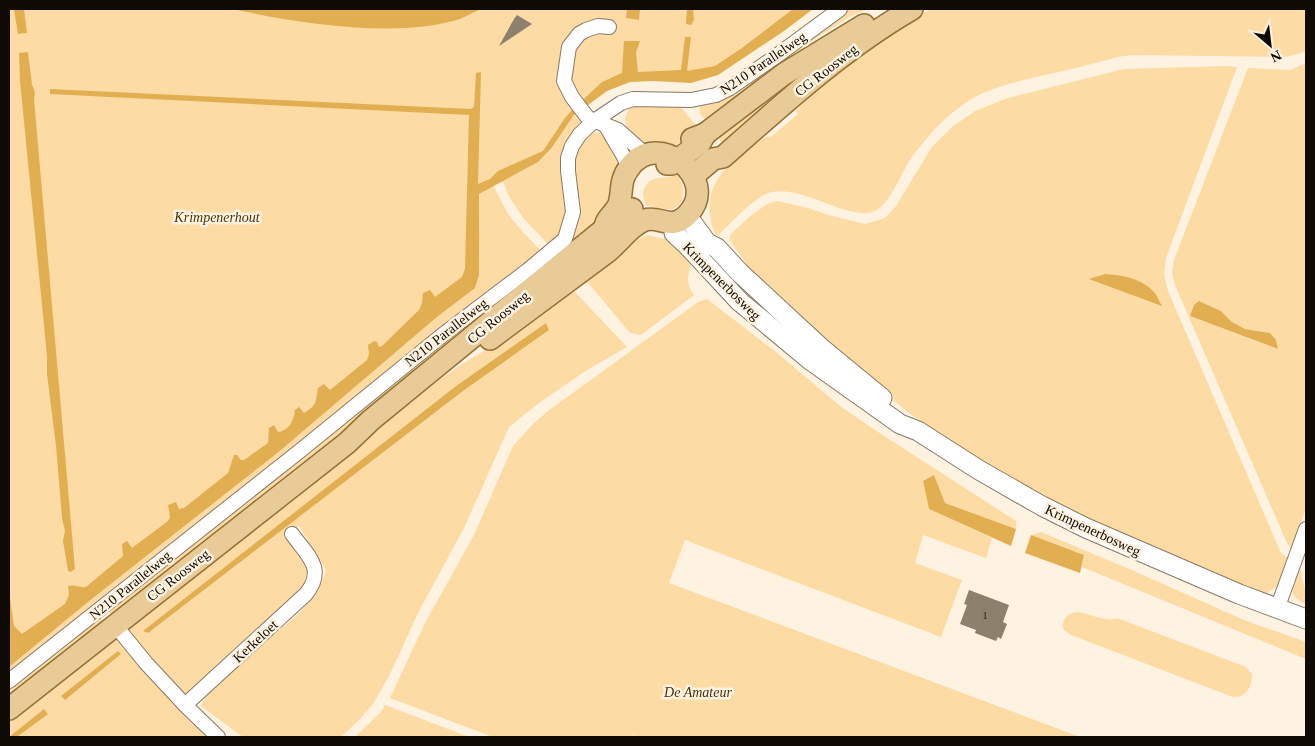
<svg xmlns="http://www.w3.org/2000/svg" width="1315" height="746" viewBox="0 0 1315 746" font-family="'Times New Roman',serif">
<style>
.green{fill:#fcdba5;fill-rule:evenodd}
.water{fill:#e2ae52}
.building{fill:#8d806c}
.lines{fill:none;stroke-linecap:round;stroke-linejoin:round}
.minor-casing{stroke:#877a66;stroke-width:16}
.secondary-casing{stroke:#877a66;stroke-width:21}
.primary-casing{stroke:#947137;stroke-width:24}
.minor{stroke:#fff;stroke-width:14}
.secondary{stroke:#fff;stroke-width:19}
.primary{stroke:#e9cb97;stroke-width:21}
.labels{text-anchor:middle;stroke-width:5;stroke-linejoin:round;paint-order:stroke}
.number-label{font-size:11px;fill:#2e281e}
.street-label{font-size:14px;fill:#0f0a04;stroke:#fef2e0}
.park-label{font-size:14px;font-style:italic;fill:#49340c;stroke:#fef2e0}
</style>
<rect width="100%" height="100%" fill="#fef2e0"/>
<g class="green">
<polygon points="9,9 806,9 737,57 697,77 622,78 567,120 545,151 472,190 469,280 9,656"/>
<polygon points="846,9 868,9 849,17 810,42 706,120 700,114 699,101"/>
<path d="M931 9H1306V50L1302 53 1285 57 1131 55 1118 57C1094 63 1070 70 1045 75 1024 80 996 86 977 96 960 105 945 118 932 132 925 140 918 149 911 158 902 172 890 204 875 211 846 223 794 177 762 196 746 206 731 223 717 236 712 229 711 222 710 214 706 176 737 157 764 138L772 136 798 114 796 111 817 89 878 41Z"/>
<polygon points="834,49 724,145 716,135"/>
<path d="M1306 63V508L1292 549 1287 543 1175 285 1172 273 1174 260 1248 68 1290 70ZM1199 301 1221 311 1232 322 1245 329 1270 333 1277 349 1190 316Z"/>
<path d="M1226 66 1237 67 1166 258 1164 275 1168 291 1281 553 1289 559 1279 585 1267 593 1251 591 1067 510 989 466 909 413 879 388 751 271 729 239 731 234 748 218 767 204 777 201 808 208 828 215 865 224 885 218 896 206 932 147 952 127 975 111 1008 98 1124 69ZM1105 274 1119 275 1161 305 1090 279Z"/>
<polygon points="679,105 699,129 676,145 669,147 649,146 643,144 627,130 625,118 630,106"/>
<path d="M578 112 582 124 572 137 571 211 565 231 549 245 523 218 508 195 503 181C519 172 537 165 550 151 560 138 565 122 578 112Z"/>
<path d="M595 132 602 134 614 145 621 166 607 215 568 246C572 234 578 221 579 209 580 187 565 163 580 144 585 138 588 135 595 132Z"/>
<path d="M677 175C685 185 687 206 671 209 663 210 655 206 646 206L643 194C647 173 662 180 677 175Z"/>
<polygon points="493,185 508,214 521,230 542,252 9,675 9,667 88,602 281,450 437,317 475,288 479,275 479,194"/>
<path d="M647 235 673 241 694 260C687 273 685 283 694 295L641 335 630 333 585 279 637 240Z"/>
<polygon points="544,263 490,311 395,385 342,436 113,617 106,608"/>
<path d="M571 290 574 291 627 347 587 370 539 403 509 427 464 528 418 613 390 674 373 704 360 719 341 737H243L201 706C227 649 309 631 326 570L299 526 287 534 297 547 308 569 302 590 222 662 205 681 185 698 126 633 127 625 441 379 464 363 507 337ZM546 323 549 330 463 391 148 633 144 631 456 386Z"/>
<polygon points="707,299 776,352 840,406 875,430 1016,521 1016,529 945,503 934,476 923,481 929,509 992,538 986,558 923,535 915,563 962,580 941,637 685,540 669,583 1080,737 633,737 634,732 632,737 493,737 390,698 425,623 474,535 513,446 533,424 548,411 698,302"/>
<polygon points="1041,532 1127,568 1244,620 1306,642 1306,659 1082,567 1084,555 1031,535"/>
<path d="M1299 565 1306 594V604C1284 595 1293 581 1299 565Z"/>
<path d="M1077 612C1089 613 1106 623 1117 618L1246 667 1252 674C1252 686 1247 698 1233 697L1071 635 1063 629C1062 618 1067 614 1077 612Z"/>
<polygon points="97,616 106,623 9,700 9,687"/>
<path d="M111 638H120L204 732 206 737H17L47 714 44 709 9 737V719ZM118 651 120 655 64 700 62 696Z"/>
<polygon points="385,705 469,737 355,737 381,712"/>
</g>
<g class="water">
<polygon points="14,9 24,9 27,33 18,34"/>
<path d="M233 9H481C474 12 467 16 460 19 397 39 297 23 233 9Z"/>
<polygon points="627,9 640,9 639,20 626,18"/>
<polygon points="687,9 693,9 694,20 691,25 686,24"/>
<path d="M793 9H813L784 31 718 75 691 83 653 81 630 82 607 91 573 116 551 149 538 162 479 194V275L475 288 437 317 281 450 88 602 9 667V565L10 598 14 626 22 634 65 604 69 595 68 586C75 584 79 588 86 587L123 556 122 544 127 541 132 548 168 521 170 517 168 505 176 502 179 509 184 508 228 473 234 455H237L241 460H244L268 443 269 428 274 425 278 432C289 431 294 420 295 410L299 407 304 413C318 404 315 403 318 388L324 384 330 390 367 360 369 354 368 345 374 341 377 342 379 347 382 346 419 310 422 303 423 293 430 290 435 297 462 277 465 269 469 115 50 94V89L470 109 474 107 476 73 481 72 478 184 490 179 498 171 543 151 565 118 572 110 602 82 622 73 624 41H640L636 52 638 72 681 70 685 37H691L687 71 715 66 742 48Z"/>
<polygon points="28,52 32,85 35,92 34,99 75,569 71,572 68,571 63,541 65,531 62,518 56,446 47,374 47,356 20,81 19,53"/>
<path d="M1105 274C1122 275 1141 278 1154 292 1157 295 1159 301 1162 306L1089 279Z"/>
<polygon points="1199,301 1221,311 1232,322 1245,329 1270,333 1276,340 1278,349 1190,316 1194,305"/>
<polygon points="546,323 549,330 463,391 148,633 143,631 456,386"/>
<polygon points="934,475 945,503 1016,529 1011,546 929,509 923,481"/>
<polygon points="1031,535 1084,555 1080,573 1025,553"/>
<polygon points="118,651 121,654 65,700 61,696"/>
<polygon points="44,709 48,714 17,737 9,737"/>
</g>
<g class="building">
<polygon points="517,15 532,24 499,46 514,19"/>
<polygon points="969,590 1009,605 1003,622 1007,624 1001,639 998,637 996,641 975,633 976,630 960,624 967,605 964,604"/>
</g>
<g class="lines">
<defs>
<g id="minor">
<polyline points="609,27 598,26 586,30 579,34 569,47 564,81 572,97 588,118 618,130 646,155"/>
<polyline points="604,123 623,155 629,168"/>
<polyline points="1277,609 1306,529"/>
<polyline points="115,625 146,663 185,705"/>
<polyline points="9,681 301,450 445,333 528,270 565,239 573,212 568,171 568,158 572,146 580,134 594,121 621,103 633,99 691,100 716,95 730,88 775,57 840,9"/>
<path d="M218 737 185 705 306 594C326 569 308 556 292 534"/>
</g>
<g id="secondary">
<polyline points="693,224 707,243 717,248 739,272 780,310 820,347 882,398"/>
<polyline points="674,233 688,246 740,302 768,325 810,360 900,424 918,431 979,470 1042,506 1086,528 1239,594 1306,619"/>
</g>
<g id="primary">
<polyline points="692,139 705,134 784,74 864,25"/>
<polyline points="667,164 672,164 700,143 705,134"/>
<path d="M693 176 713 159 723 157C783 104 843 49 912 9"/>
<path d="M490 339 607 252C620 242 629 226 645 220 660 215 671 232 688 214 721 179 657 127 629 168 619 181 623 191 619 204 616 212 609 216 606 223"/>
<polyline points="9,709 347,443 371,420 603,230 613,226 632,209"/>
</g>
</defs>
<use href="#minor" class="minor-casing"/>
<use href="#secondary" class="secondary-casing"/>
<use href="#primary" class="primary-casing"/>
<use href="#minor" class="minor"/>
<use href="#secondary" class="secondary"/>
<use href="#primary" class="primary"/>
</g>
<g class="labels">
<g class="number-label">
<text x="985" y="619">1</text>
</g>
<g class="street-label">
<text transform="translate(763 63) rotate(-34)" y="5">N210 Parallelweg</text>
<text transform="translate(826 70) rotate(-38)" y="5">CG Roosweg</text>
<text transform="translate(722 281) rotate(45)" y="5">Krimpenerbosweg</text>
<text transform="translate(498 317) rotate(-39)" y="5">CG Roosweg</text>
<text transform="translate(446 332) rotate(-38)" y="5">N210 Parallelweg</text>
<text transform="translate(1093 530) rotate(25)" y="5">Krimpenerbosweg</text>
<text transform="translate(178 575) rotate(-38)" y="5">CG Roosweg</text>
<text transform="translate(130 585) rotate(-39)" y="5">N210 Parallelweg</text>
<text transform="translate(255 641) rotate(-43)" y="5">Kerkeloet</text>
</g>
<g class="park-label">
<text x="217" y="222">Krimpenerhout</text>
<text x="698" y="697">De Amateur</text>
</g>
</g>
<rect width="1315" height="746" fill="none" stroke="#0f0a04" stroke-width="20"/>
<g transform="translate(1270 45) rotate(152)" stroke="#fef2e0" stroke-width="4" paint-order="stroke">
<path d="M0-4L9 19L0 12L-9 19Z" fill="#0f0a04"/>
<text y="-8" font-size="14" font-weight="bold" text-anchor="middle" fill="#0f0a04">N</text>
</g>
</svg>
